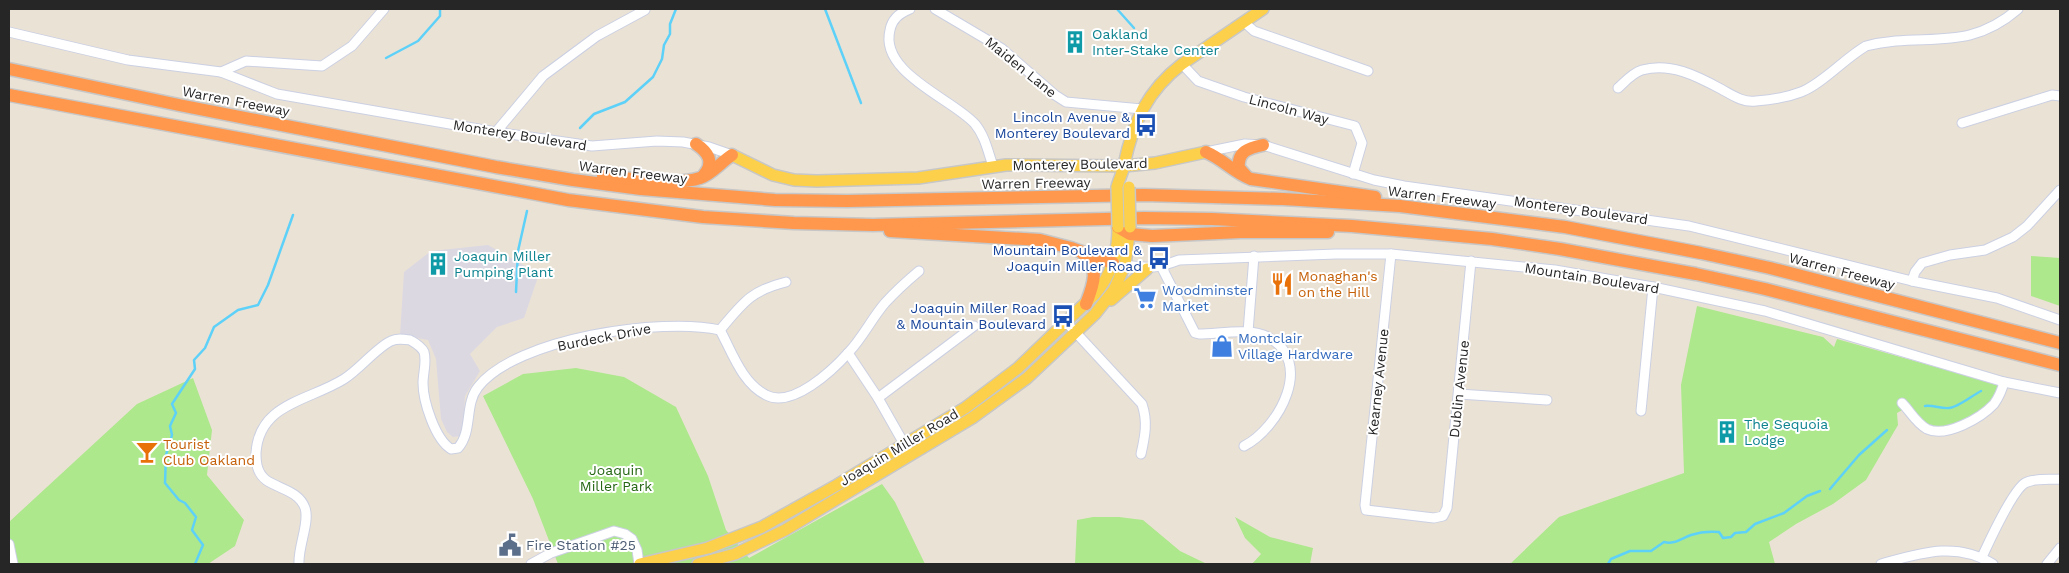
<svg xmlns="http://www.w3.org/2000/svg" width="2069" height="573" viewBox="0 0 2069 573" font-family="'Work Sans',sans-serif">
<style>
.industrial{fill:#dbd8e2}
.green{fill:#ade88c}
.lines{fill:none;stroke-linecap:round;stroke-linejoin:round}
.stream{stroke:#5ed1f8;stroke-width:2.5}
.minor-casing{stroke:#cbd0e2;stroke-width:11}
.major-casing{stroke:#c7c7c7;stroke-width:14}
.highway-casing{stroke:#c7c7c7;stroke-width:15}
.minor{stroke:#fff;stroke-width:9}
.major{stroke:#fcd04a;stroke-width:11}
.highway{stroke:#ff974d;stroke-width:12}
.major-bridge-casing{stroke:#c7c7c7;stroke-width:14;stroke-linecap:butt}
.major-bridge{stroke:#fcd04a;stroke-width:11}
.labels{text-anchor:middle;stroke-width:4;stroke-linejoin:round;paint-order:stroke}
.culture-label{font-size:14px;fill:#0d838f;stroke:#fff;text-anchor:start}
.street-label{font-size:14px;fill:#262626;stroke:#fff}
.transit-label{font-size:14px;fill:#164399;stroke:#fff;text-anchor:end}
.food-label{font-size:14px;fill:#c56008;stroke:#fff;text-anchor:start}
.shop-label{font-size:14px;fill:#366cbe;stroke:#fff;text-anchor:start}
.park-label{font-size:14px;fill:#256713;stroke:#fff}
.service-label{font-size:14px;fill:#4e5e75;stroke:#fff;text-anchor:start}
</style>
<rect width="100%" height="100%" fill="#ebe2d6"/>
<polygon class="industrial" points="488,245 539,274 524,318 497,327 470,354 480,371 465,396 463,430 460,436 453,437 447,432 441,419 436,359 428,340 400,335 404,272 431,251"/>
<g class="green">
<polygon points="2031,256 2060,258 2060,306 2031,296"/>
<polygon points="1697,306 1823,337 1834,347 1837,339 2003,386 1994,404 1956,428 1927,429 1906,408 1897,413 1898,425 1866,480 1833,504 1796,524 1769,542 1775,564 1510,564 1559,517 1684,473 1681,385"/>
<polygon points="576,368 624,377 676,407 708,476 726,530 749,558 882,484 895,502 925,564 558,564 533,499 483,396 523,374"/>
<polygon points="193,378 212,430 207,475 244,520 235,546 208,564 13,564 9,544 9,522 137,404"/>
<polygon points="1093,517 1119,517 1143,520 1180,551 1207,564 1075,564 1077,520"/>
<polygon points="1235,517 1270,537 1313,548 1310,564 1252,564 1261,554 1245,538"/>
</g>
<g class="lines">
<g class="stream">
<polyline points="825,9 861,103"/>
<polyline points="1117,9 1134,28"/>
<polyline points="386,58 418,41 440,16 440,9"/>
<polyline points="580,128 594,114 625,102 653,77 662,59 664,45 670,34 670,24 676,9"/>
<polyline points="516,292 518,251 527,211"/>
<path d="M1925 406C1934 405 1941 409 1949 408 1957 408 1973 395 1981 391"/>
<polyline points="1830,489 1859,455 1887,430"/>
<polyline points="195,564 203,545 192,530 196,517 185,503 179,500 165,483 166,455 172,435 170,426 176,413 172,404 195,369 194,360 205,348 214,327 238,310 258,305 268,285 293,215"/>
<path d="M1608 564 1611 559 1630 551H1651L1664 542C1674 545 1682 538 1691 535 1700 532 1709 531 1719 532L1723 538 1731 537 1735 533 1746 532 1755 524 1784 513 1807 496 1820 491"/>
</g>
<defs>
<g id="minor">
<path d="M910 9C899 13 892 19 890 30 879 73 953 99 975 124 985 136 988 152 993 166"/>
<polyline points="935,9 1001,48 1055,95 1066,102 1142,109"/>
<polyline points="1244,22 1254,31 1368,71"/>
<polyline points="9,32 128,60 221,72 277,94 496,132 592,146 657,141 683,142 709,147 732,155"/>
<polyline points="1182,64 1198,81 1244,97 1355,126 1362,143 1353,174"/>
<polyline points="221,72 246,61 322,66 352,46 384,9"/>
<path d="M1618 88C1625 82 1632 73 1642 70 1670 62 1697 76 1721 89 1732 95 1743 103 1756 101 1770 100 1788 97 1801 92 1822 84 1845 58 1866 46 1924 31 1966 54 2018 9"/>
<polyline points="1962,123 2052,95 2060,96"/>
<polyline points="496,132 543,76 597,36 645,10"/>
<polyline points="1206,152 1245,144 1263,145 1374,180 1404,186 1689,226 1912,281 1997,298 2060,320"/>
<polyline points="1391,254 1365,505 1366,510 1434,518 1443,516 1447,508 1471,261"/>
<path d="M1125 265C1151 268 1155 269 1179 260L1336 254H1391L1555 270 1653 287 1765 311 2004 382 2060 393"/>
<path d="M1161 266 1195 333 1199 334C1219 334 1250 327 1268 337 1315 362 1279 428 1244 446"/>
<polyline points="1912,281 1915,272 1922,263 1950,255 1985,250 2013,237 2027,226 2060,190"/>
<path d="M1066 322 1142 404C1148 422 1145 436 1141 454"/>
<path d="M720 330C743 303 750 291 786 282"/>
<polyline points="1248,332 1254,256"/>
<polyline points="848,353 878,398 907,449"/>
<polyline points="1459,394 1547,400"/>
<polyline points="878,398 974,326"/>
<path d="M1902 403C1910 411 1916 423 1927 429 1946 438 1981 418 1994 404 1999 397 2002 390 2004 382"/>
<polyline points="1641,411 1653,287"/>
<polyline points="9,544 13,564"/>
<path d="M1982 557C1989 542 2012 491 2025 483 2034 478 2050 480 2060 479"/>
<path d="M299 564C298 546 310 522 305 508 299 491 279 489 266 480 257 473 256 463 256 453 259 403 309 401 344 379 360 369 376 348 391 341 397 338 403 339 410 340 415 343 421 346 424 352 427 362 423 373 423 383 423 401 435 439 451 449L458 448C473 431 464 405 478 387 516 338 662 317 720 330 732 352 742 383 766 395 792 409 833 370 849 352 863 337 872 318 885 303 896 291 907 281 919 271"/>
<polyline points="531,564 551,553 614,531 625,534 632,539 637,550 639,564"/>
<path d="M1881 564C1921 553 1956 541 1993 564"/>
<polyline points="2047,564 2060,548"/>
</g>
<g id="major">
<polyline points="732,155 773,175 794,180 817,181 918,178 1006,165 1124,166 1155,163 1206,152"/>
<path d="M1117 187C1119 179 1123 172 1124 165 1133 122 1147 91 1182 64L1263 9"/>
<polyline points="1111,300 1147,269"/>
<path d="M640 564 708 548 762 527 837 485 965 408 1018 368 1095 294C1112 274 1118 253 1118 227"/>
<polyline points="698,564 735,554 785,530 972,418 1027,378 1095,314 1114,290 1125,265 1130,227"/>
</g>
<g id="highway">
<polyline points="9,69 179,105 496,167 573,180 641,189 775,200 847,201 1144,195 1283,199 1400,206 1565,227 1701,253 1770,268 2060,343"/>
<polyline points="9,95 568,200 703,217 794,223 873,225 1144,218 1212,219 1352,226 1492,239 1560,249 1696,274 1765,289 2060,365"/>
<path d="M696 144C708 152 715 162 704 175"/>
<path d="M1206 152C1223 159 1234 173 1251 179L1375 197"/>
<path d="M603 176C629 178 676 186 700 178 712 174 721 162 732 155"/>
<path d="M1246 176 1239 168C1237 151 1249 148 1263 145"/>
<polyline points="1118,227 1130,234 1152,236 1241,232 1328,232"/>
<polyline points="890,231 1040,240 1071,248 1113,263"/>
<path d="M1082 253C1101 267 1093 286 1086 304"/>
</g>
</defs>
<use href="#minor" class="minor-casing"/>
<use href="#major" class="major-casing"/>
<use href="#highway" class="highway-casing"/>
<use href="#minor" class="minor"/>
<use href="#major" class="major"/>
<use href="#highway" class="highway"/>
<defs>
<g id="major-bridge">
<polyline points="1117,187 1118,227"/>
<polyline points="1129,187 1130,227"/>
</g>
</defs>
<use href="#major-bridge" class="major-bridge-casing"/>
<use href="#major-bridge" class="major-bridge"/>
</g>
<defs>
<symbol id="building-bare" viewBox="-9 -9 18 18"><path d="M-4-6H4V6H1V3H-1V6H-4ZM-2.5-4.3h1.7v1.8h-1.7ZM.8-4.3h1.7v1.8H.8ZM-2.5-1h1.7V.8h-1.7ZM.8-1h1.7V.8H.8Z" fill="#0f9aa8" stroke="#fff" stroke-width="2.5" paint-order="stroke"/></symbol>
<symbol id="bus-bare" viewBox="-9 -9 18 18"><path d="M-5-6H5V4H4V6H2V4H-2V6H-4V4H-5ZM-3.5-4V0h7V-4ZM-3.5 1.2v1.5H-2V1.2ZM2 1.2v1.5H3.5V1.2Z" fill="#1a4fb4" stroke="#fff" stroke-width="2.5" paint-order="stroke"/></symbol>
<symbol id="restaurant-bare" viewBox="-9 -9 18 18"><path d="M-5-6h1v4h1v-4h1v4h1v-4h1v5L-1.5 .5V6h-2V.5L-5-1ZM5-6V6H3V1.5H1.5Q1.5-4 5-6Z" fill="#e8710a" stroke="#fff" stroke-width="2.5" paint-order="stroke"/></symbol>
<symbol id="supermarket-bare" viewBox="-9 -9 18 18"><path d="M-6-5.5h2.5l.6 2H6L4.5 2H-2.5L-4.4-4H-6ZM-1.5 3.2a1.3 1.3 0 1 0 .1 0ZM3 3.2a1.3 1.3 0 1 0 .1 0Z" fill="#3f7fe0" stroke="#fff" stroke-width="2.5" paint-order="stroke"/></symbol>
<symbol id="shop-bare" viewBox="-9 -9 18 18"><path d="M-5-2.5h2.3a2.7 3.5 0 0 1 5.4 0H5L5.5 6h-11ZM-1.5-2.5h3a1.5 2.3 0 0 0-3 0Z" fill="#3f7fe0" stroke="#fff" stroke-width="2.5" paint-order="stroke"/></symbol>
<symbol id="bar-bare" viewBox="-9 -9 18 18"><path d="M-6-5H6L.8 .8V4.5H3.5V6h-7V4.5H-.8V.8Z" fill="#e8710a" stroke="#fff" stroke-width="2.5" paint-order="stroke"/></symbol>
<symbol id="civic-bare" viewBox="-9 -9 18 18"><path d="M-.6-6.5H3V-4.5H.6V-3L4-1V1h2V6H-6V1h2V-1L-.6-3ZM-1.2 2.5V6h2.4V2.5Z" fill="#5c6f8a" stroke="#fff" stroke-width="2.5" paint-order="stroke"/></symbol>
</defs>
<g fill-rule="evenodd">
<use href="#building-bare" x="1059" y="26" width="32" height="32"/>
<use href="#bus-bare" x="1130" y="109" width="32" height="32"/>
<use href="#bus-bare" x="1143" y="242" width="32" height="32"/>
<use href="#building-bare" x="422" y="248" width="32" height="32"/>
<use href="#restaurant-bare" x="1266" y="268" width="32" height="32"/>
<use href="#supermarket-bare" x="1129" y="282" width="32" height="32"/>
<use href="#bus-bare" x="1047" y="300" width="32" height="32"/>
<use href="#shop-bare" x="1206" y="330" width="32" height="32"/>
<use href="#building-bare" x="1711" y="416" width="32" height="32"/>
<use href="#bar-bare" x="131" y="436" width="32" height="32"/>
<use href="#civic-bare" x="494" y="529" width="32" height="32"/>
</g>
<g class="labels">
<g class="culture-label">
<text x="1092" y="39">Oakland<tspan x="1092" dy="16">Inter-Stake Center</tspan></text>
<text x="454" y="261">Joaquin Miller<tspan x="454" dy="16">Pumping Plant</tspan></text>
<text x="1744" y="429">The Sequoia<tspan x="1744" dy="16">Lodge</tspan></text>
</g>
<g class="street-label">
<text transform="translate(1021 67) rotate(39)" y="5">Maiden Lane</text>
<text transform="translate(236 101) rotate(11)" y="5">Warren Freeway</text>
<text transform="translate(1289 109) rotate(15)" y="5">Lincoln Way</text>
<text transform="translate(520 135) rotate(9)" y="5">Monterey Boulevard</text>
<text transform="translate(1080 164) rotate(-1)" y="5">Monterey Boulevard</text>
<text transform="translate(633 172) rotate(7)" y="5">Warren Freeway</text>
<text transform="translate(1036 183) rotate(-1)" y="5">Warren Freeway</text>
<text transform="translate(1442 197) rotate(7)" y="5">Warren Freeway</text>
<text transform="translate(1581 210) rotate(8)" y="5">Monterey Boulevard</text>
<text transform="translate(1842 271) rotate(15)" y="5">Warren Freeway</text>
<text transform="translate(1592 278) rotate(9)" y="5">Mountain Boulevard</text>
<text transform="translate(604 337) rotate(-11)" y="5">Burdeck Drive</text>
<text transform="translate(1378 382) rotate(-84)" y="5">Kearney Avenue</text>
<text transform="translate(1459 389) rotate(-84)" y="5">Dublin Avenue</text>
<text transform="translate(899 447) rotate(-31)" y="5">Joaquin Miller Road</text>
</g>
<g class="transit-label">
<text x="1130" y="122">Lincoln Avenue &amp;<tspan x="1130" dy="16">Monterey Boulevard</tspan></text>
<text x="1142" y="255">Mountain Boulevard &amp;<tspan x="1142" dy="16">Joaquin Miller Road</tspan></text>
<text x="1046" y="313">Joaquin Miller Road<tspan x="1046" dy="16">&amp; Mountain Boulevard</tspan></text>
</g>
<g class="food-label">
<text x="1298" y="281">Monaghan's<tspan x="1298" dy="16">on the Hill</tspan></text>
<text x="163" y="449">Tourist<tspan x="163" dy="16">Club Oakland</tspan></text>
</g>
<g class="shop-label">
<text x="1162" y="295">Woodminster<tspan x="1162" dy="16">Market</tspan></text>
<text x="1238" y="343">Montclair<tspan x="1238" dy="16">Village Hardware</tspan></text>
</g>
<g class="park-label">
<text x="616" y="475">Joaquin<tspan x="616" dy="16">Miller Park</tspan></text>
</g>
<g class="service-label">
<text x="526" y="550">Fire Station #25</text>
</g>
</g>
<rect width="2069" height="573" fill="none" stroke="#262626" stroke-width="20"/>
</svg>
